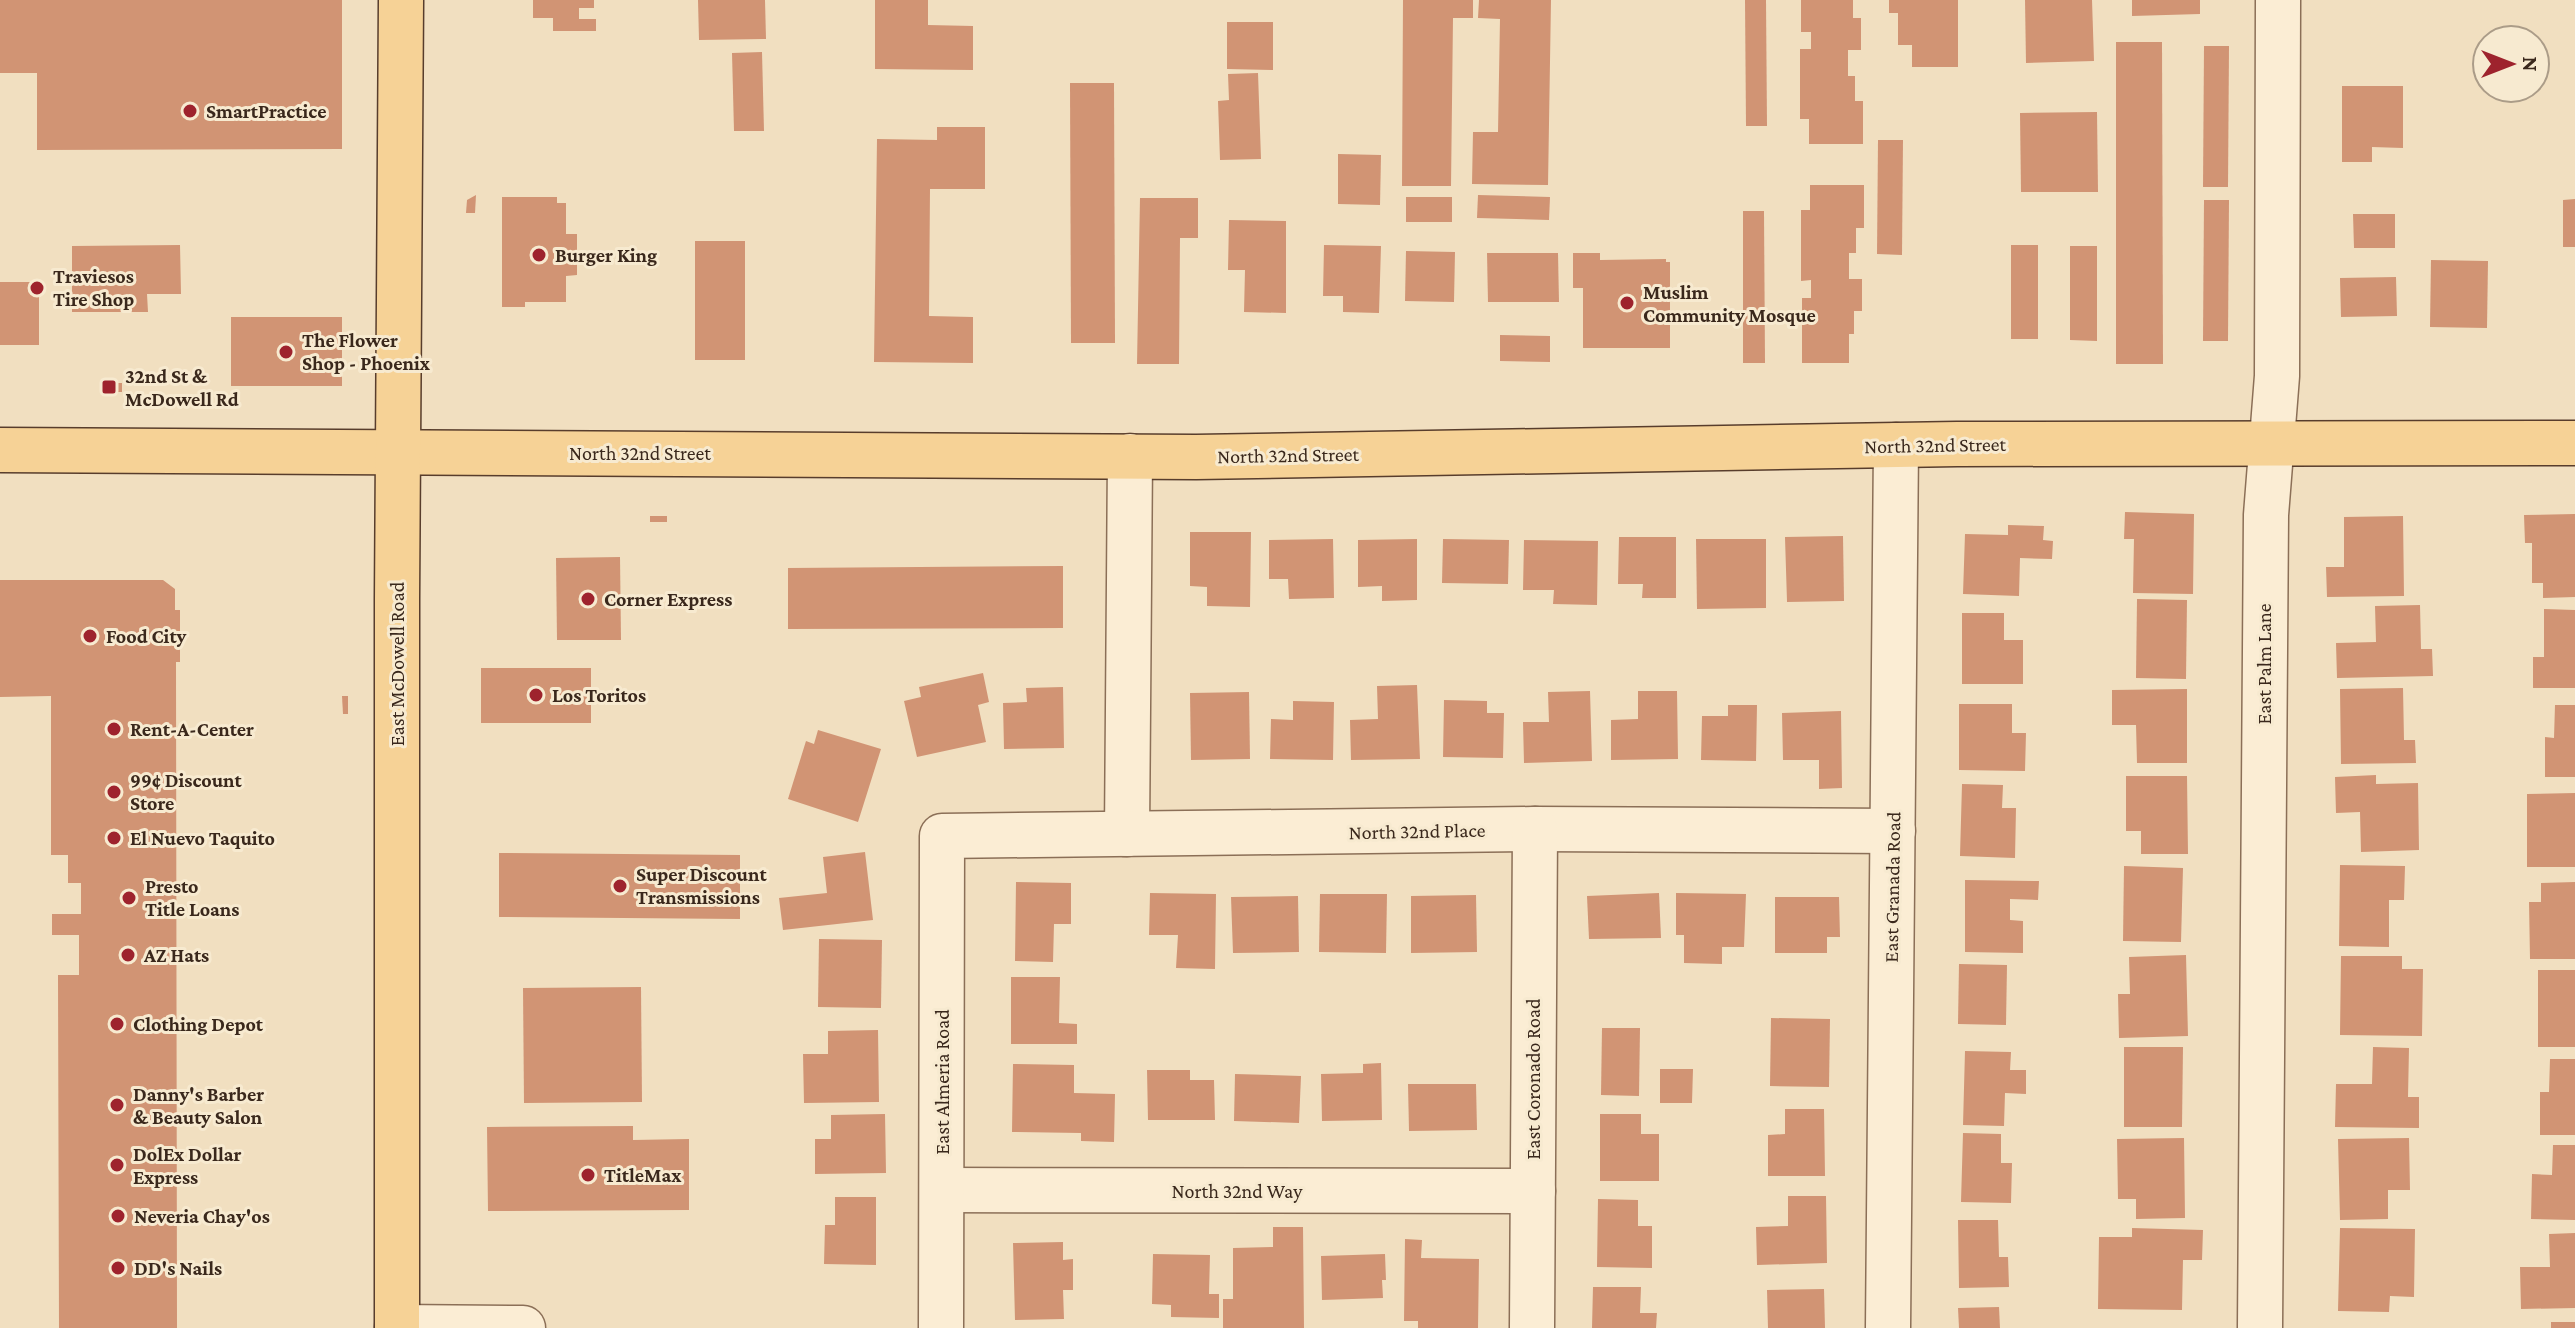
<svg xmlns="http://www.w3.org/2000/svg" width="2575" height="1328" viewBox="0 0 2575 1328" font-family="'Crimson Pro',serif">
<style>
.building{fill:#d19474}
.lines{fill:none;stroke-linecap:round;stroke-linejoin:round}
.minor-casing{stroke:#8b6f57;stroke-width:47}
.major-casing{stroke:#583d2c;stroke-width:47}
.minor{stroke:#fbedd4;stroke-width:44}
.major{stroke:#f6d296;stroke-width:44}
.poi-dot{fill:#9e232d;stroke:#f7ead0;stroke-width:3}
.labels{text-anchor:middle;stroke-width:6;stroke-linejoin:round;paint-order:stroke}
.poi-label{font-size:20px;font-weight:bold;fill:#3a281c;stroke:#f7ead0;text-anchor:start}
.street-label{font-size:20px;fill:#3a281c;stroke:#f7ead0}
</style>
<rect width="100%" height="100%" fill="#f1dfc0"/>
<g class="building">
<polygon points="0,0 342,0 342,149 37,150 37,73 0,73"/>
<polygon points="533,0 594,0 594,8 579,8 579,19 596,19 596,31 553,31 553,18 533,18"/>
<polygon points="698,0 765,0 766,39 699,40"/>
<polygon points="875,0 928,0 928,25 973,26 973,70 875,69"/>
<polygon points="1403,0 1473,0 1473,18 1453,18 1451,186 1402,186"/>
<polygon points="1479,0 1551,0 1548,185 1472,184 1473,132 1498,132 1500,19 1478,18"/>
<polygon points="1745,0 1766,0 1767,126 1746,126"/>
<polygon points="1801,0 1853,0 1853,18 1861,18 1861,50 1848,50 1848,76 1855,76 1855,101 1863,101 1863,144 1809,144 1809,119 1800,119 1800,49 1811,49 1811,32 1801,32"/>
<polygon points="1889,0 1958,0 1958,67 1912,67 1912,45 1898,45 1898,13 1889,13"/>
<polygon points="2025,0 2092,0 2094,61 2026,63"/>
<polygon points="2132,0 2200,0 2200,14 2132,16"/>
<polygon points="1227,22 1273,22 1273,70 1227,69"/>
<polygon points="2116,42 2162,42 2163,364 2116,364"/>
<polygon points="2204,46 2229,46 2228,187 2203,187"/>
<polygon points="762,52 764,131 734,131 732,53"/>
<polygon points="1258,73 1261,159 1220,160 1218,101 1229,100 1228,74"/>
<polygon points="1070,83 1114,83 1115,343 1071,343"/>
<polygon points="2342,86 2403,86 2403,148 2372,147 2372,162 2342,162"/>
<polygon points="2097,112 2098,192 2021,192 2020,113"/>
<polygon points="937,127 985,127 985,189 930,189 929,316 973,317 973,363 874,362 877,139 937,140"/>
<polygon points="1878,140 1903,140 1902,255 1877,254"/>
<polygon points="1338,154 1381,155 1380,205 1338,204"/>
<polygon points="1810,185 1864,185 1864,228 1856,228 1856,253 1849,253 1849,279 1862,279 1862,311 1854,311 1854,334 1849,334 1849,363 1802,363 1802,298 1811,298 1811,280 1801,281 1801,210 1810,210"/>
<polygon points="476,195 475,213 466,213 467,200"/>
<polygon points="1478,195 1550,197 1549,220 1477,218"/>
<polygon points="502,197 557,197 557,203 566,203 566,234 577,234 577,275 566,276 566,302 525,302 525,307 502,307"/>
<rect x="1406" y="197" width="46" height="25"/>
<polygon points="1140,198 1198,198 1198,238 1180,238 1179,364 1137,364"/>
<polygon points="2575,199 2575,247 2563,247 2563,200"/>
<polygon points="2204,200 2229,200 2228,341 2203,341"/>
<polygon points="1743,211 1764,211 1765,363 1743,363"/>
<polygon points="2353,214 2395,214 2395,248 2354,248"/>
<polygon points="1229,220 1286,221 1286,313 1244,312 1245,270 1228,270"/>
<rect x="695" y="241" width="50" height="119"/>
<polygon points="180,245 181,294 147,294 148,312 72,312 72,246"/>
<polygon points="1324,245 1381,246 1379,313 1343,312 1343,296 1323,296"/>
<rect x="2011" y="245" width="27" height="94"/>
<polygon points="2070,246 2097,246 2097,341 2070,340"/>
<polygon points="1406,251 1455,252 1454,302 1405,301"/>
<polygon points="1487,253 1558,253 1559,302 1488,302"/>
<polygon points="1573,253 1600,253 1600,260 1666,259 1666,262 1670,262 1670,348 1583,348 1583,288 1573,288"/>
<polygon points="2431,260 2488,261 2487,328 2430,327"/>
<polygon points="2396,277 2397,316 2341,317 2340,278"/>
<rect x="0" y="282" width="39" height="63"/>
<rect x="231" y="317" width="111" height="69"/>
<polygon points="1500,335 1550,336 1550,362 1500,361"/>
<polygon points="104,383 122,383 122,392 109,392"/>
<polygon points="2125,512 2194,514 2193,594 2133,593 2134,539 2124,539"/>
<polygon points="2575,514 2575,597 2543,598 2543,583 2532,583 2532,543 2525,543 2524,515"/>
<rect x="650" y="516" width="17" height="6"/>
<polygon points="2403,516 2404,596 2327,597 2326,567 2344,567 2344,517"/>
<polygon points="2008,525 2044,526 2043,540 2053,541 2052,559 2020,558 2019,596 1963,594 1965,534 2008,535"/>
<polygon points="1190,532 1251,532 1250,607 1207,606 1207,587 1190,586"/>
<polygon points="1843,536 1844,601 1787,602 1785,537"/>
<polygon points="1619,537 1676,537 1676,598 1642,598 1643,584 1618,584"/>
<polygon points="1333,539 1334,598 1289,599 1288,579 1269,579 1269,540"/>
<polygon points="1417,539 1417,600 1382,601 1382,586 1358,587 1358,540"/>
<polygon points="1443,539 1509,540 1508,584 1442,583"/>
<polygon points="1696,539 1766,539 1766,608 1697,609"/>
<polygon points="1524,540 1598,541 1597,605 1553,604 1554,590 1523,590"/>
<polygon points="620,557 621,640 557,640 556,558"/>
<polygon points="1063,566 1063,628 788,629 788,568"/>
<polygon points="0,580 163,580 175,589 175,610 180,610 180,662 176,662 177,1328 59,1328 58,975 79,975 79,935 52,935 52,914 81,914 81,883 68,883 68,855 51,855 51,696 0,697"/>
<polygon points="2137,599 2187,600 2186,679 2136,678"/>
<polygon points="2420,605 2421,649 2432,649 2433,676 2337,678 2336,643 2376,642 2375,606"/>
<polygon points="2544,609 2575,610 2575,688 2533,688 2533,657 2544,657"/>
<polygon points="1962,613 2004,613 2004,640 2023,640 2023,684 1962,684"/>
<rect x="481" y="668" width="110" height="55"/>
<polygon points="983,673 989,702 978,705 986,742 917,757 904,701 921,697 919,687"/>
<polygon points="1417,685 1420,759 1351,760 1350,720 1378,719 1377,686"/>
<polygon points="1063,687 1064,748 1004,749 1003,703 1027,702 1026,688"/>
<polygon points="2403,688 2404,740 2415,740 2416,763 2341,764 2340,689"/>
<polygon points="2187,689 2187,763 2137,763 2136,725 2112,725 2112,690"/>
<polygon points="1590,691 1592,761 1524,763 1523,722 1549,722 1548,692"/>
<polygon points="1638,691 1677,691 1678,759 1611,760 1611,720 1638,719"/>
<polygon points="1249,692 1250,759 1191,760 1190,693"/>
<polygon points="342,696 348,696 348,714 343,714"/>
<polygon points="1444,700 1487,701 1487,713 1504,713 1503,758 1443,757"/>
<polygon points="1293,701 1334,702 1333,760 1270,759 1271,719 1293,720"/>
<polygon points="1959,704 2012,704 2012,733 2026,733 2025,771 1959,770"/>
<polygon points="1728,705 1757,705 1756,761 1701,760 1702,716 1728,716"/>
<polygon points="2555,705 2575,705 2575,777 2545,777 2545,737 2554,738"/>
<polygon points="1841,711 1842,788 1819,789 1819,760 1783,760 1782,713"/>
<polygon points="818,730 881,749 858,822 788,799 806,741 814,744"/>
<polygon points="2376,775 2376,784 2418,783 2419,850 2361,852 2360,812 2336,813 2335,777"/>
<polygon points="2126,776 2187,776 2188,854 2141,854 2141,831 2126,831"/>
<polygon points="1962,784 2003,785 2002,808 2016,808 2015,858 1960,856"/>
<polygon points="2575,793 2575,867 2527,867 2527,794"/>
<polygon points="865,852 873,920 783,930 779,898 827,893 823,857"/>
<polygon points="499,853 740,855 740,919 499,917"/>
<polygon points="2340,865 2405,866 2404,900 2389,900 2389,947 2339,946"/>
<polygon points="2124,866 2183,868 2181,942 2123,941"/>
<polygon points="1965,880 2039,881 2038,900 2010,899 2010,920 2023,921 2023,953 1965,952"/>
<polygon points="1016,882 1071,883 1071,924 1054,924 1053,962 1015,961"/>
<polygon points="2575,882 2575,959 2530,959 2529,902 2541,902 2541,883"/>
<polygon points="1150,893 1216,894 1215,969 1176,968 1178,935 1149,935"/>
<polygon points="1659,893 1661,938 1589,939 1587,896"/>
<polygon points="1676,893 1746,894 1744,947 1722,947 1722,964 1684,963 1684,935 1676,935"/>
<polygon points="1320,894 1387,894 1386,953 1319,952"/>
<polygon points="1476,895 1477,952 1411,953 1411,896"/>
<polygon points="1298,896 1299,952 1233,953 1231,897"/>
<polygon points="1775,897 1839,897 1840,937 1827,937 1827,953 1775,953"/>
<polygon points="819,939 882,940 881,1008 818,1007"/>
<polygon points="2186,955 2188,1036 2119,1038 2118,994 2130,994 2129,957"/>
<polygon points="2341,956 2402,956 2402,969 2423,969 2422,1036 2340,1035"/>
<polygon points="1959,964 2007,965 2006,1025 1958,1024"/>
<rect x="2538" y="970" width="37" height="77"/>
<polygon points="1011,977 1060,977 1059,1023 1077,1024 1077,1044 1011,1044"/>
<polygon points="641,987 642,1102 524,1103 523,988"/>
<polygon points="1771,1018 1830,1019 1829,1087 1770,1086"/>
<polygon points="1602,1028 1640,1028 1639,1096 1601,1095"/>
<polygon points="878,1030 879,1102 804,1103 803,1054 828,1054 828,1031"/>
<polygon points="2124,1047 2183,1047 2182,1127 2124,1127"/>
<polygon points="2373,1047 2409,1048 2408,1097 2419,1097 2419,1128 2335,1127 2336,1084 2372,1084"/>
<polygon points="1965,1051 2011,1052 2010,1070 2026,1070 2026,1094 2005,1093 2004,1126 1963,1125"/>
<polygon points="2550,1059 2575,1059 2575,1135 2540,1135 2540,1092 2549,1092"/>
<polygon points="1381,1063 1382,1120 1322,1121 1321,1074 1363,1073 1363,1064"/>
<polygon points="1013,1064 1074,1065 1074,1093 1115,1094 1114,1142 1081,1141 1081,1133 1012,1132"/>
<polygon points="1660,1069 1693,1069 1692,1103 1660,1103"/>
<polygon points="1147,1070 1190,1070 1190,1080 1214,1080 1215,1120 1148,1120"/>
<polygon points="1235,1074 1301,1076 1299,1123 1234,1121"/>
<polygon points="1408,1084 1476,1084 1477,1130 1409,1131"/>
<polygon points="1785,1109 1824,1109 1825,1176 1768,1176 1768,1135 1785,1134"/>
<polygon points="885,1114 886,1173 815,1174 815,1139 831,1139 831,1115"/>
<polygon points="1600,1114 1641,1114 1641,1134 1659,1134 1659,1181 1600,1181"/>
<polygon points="633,1126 633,1140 689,1139 689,1210 488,1211 487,1127"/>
<polygon points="1963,1133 2001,1134 2001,1163 2012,1163 2011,1203 1961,1202"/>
<polygon points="2184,1138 2185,1218 2136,1219 2136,1199 2118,1199 2117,1139"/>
<polygon points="2409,1138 2410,1190 2388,1190 2388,1219 2340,1220 2338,1139"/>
<polygon points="2553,1145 2575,1145 2575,1220 2531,1219 2532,1174 2552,1175"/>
<polygon points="1788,1196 1826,1196 1827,1263 1757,1265 1756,1227 1788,1226"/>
<polygon points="835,1197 876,1197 876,1265 824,1264 825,1225 835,1225"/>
<polygon points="1598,1199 1638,1200 1638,1226 1652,1226 1652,1268 1597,1267"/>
<polygon points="1958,1220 1998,1220 1999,1257 2008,1257 2009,1287 1959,1288"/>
<polygon points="1273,1227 1303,1227 1304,1328 1223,1328 1223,1299 1233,1299 1233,1248 1273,1247"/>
<polygon points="2132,1228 2203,1230 2202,1260 2183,1260 2182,1310 2098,1309 2099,1237 2132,1237"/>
<polygon points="2340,1228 2415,1229 2414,1297 2390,1296 2389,1312 2338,1311"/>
<polygon points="2575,1233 2575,1308 2521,1309 2520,1267 2550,1267 2549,1234"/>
<polygon points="1405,1239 1422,1240 1421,1258 1479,1259 1478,1328 1418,1328 1418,1321 1404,1321"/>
<polygon points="1063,1242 1063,1260 1073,1259 1073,1290 1063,1290 1064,1319 1015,1320 1013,1243"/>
<polygon points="1153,1254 1210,1255 1209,1294 1219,1294 1219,1318 1171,1317 1171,1305 1152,1304"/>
<polygon points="1385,1254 1386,1280 1382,1280 1383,1298 1322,1300 1321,1256"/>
<polygon points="1593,1287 1641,1287 1640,1313 1657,1313 1656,1328 1592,1328"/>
<polygon points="1824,1289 1825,1328 1768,1328 1767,1290"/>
<polygon points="1999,1307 2000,1328 1959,1328 1958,1308"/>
<rect x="2551" y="1322" width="24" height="6"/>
</g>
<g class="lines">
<defs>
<g id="minor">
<polyline points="1127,834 1130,456"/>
<polyline points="942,1190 1533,1191"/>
<polyline points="397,1327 523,1328"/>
<polyline points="941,1328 942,836 1535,829 1893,831"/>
<polyline points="1532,1328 1535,829"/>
<polyline points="1888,1328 1896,445"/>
<polyline points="2260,1328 2266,515 2277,376 2278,0"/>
</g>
<g id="major">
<polyline points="0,450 1196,457 1957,444 2575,443"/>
<polyline points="397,1328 397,599 401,0"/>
</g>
</defs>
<use href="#minor" class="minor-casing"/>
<use href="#major" class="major-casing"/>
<use href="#minor" class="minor"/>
<use href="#major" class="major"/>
</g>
<g class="poi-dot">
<circle cx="190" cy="111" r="8"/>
<circle cx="539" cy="255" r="8"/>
<circle cx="37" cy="288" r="8"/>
<circle cx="1627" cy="303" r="8"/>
<circle cx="286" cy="352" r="8"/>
<rect x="101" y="379" width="16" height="16" rx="4"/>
<circle cx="588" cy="599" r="8"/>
<circle cx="90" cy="636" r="8"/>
<circle cx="536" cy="695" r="8"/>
<circle cx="114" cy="729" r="8"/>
<circle cx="114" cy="792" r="8"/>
<circle cx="114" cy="838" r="8"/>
<circle cx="620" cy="886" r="8"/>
<circle cx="129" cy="898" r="8"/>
<circle cx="128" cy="955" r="8"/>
<circle cx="117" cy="1024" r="8"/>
<circle cx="117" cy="1105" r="8"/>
<circle cx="117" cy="1165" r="8"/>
<circle cx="588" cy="1175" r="8"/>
<circle cx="118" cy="1216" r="8"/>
<circle cx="118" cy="1268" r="8"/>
</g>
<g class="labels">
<g class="poi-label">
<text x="206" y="118">SmartPractice</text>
<text x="555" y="262">Burger King</text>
<text x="53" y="283">Traviesos<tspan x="53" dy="23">Tire Shop</tspan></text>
<text x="1643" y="299">Muslim<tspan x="1643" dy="23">Community Mosque</tspan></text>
<text x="302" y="347">The Flower<tspan x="302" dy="23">Shop - Phoenix</tspan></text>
<text x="125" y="383">32nd St &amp;<tspan x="125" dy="23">McDowell Rd</tspan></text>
<text x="604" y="606">Corner Express</text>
<text x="106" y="643">Food City</text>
<text x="552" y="702">Los Toritos</text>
<text x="130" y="736">Rent-A-Center</text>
<text x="130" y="787">99¢ Discount<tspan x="130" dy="23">Store</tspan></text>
<text x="130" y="845">El Nuevo Taquito</text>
<text x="636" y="881">Super Discount<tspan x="636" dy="23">Transmissions</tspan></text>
<text x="145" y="893">Presto<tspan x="145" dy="23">Title Loans</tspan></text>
<text x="144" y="962">AZ Hats</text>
<text x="133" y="1031">Clothing Depot</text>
<text x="133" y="1101">Danny's Barber<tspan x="133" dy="23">&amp; Beauty Salon</tspan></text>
<text x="133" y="1161">DolEx Dollar<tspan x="133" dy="23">Express</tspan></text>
<text x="604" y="1182">TitleMax</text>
<text x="134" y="1223">Neveria Chay'os</text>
<text x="134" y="1275">DD's Nails</text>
</g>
<g class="street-label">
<text transform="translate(1935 445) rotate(-1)" y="7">North 32nd Street</text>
<text x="640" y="460">North 32nd Street</text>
<text transform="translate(1288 455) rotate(-1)" y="7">North 32nd Street</text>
<text transform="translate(397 664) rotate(-90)" y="7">East McDowell Road</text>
<text transform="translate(2264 664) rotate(-90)" y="7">East Palm Lane</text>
<text transform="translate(1417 831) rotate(-1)" y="7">North 32nd Place</text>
<text transform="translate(1892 887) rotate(-89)" y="7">East Granada Road</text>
<text transform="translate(1533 1079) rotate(-90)" y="7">East Coronado Road</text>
<text transform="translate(942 1082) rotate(-90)" y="7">East Almeria Road</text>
<text x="1237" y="1198">North 32nd Way</text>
</g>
</g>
<g transform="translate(2511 64) rotate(90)"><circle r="38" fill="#f7ead0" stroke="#ab9c88" stroke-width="2"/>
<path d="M0-6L14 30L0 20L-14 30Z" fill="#9e232d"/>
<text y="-12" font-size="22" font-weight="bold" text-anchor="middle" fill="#3a281c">N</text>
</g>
</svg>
